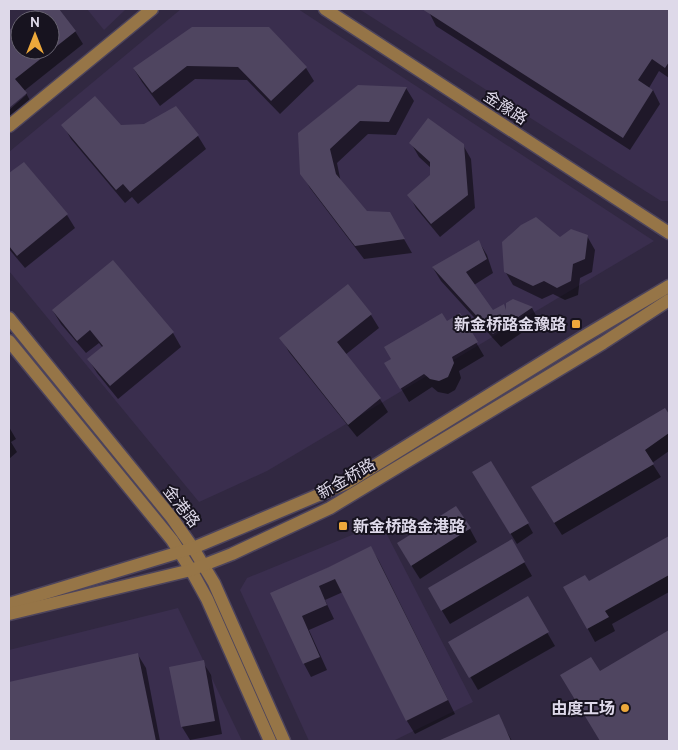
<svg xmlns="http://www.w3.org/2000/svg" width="678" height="750" viewBox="0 0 678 750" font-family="Cabin,'Noto Sans SC',sans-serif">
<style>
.built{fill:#3a2e4e}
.shadow{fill:#0007}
.building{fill:#4f4560}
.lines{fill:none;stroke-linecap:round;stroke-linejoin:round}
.minor-casing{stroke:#4d445c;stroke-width:15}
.minor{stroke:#967547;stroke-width:12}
.poi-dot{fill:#eda83b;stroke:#17131f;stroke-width:2}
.labels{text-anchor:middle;stroke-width:4;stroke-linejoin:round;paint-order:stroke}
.street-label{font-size:16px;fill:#ded9e9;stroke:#17131f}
.poi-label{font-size:16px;font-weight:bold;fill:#ded9e9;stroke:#17131f;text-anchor:end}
</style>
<rect width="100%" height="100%" fill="#312841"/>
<g class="built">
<polygon points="87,9 126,9 104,30"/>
<polygon points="181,9 298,9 654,241 267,471 199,502 9,271 9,152"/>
<polygon points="359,9 669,9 669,201 661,201"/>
<polygon points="381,523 473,702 393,741 309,741 240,590 247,578"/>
<polygon points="178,608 242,741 9,741 9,650"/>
</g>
<g class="shadow">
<polygon points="38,9 57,9 75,31 83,44 24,91 25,92 9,106 9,32 20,23 20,50 50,50 50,20 24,20"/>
<polygon points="431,9 669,9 669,78 659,71 649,88 653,90 660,104 630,150 436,26 429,12"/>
<polygon points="268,28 306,68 314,81 280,114 247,80 195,79 160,106 142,82 134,69"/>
<polygon points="406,88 414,101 396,135 368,134 337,163 341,183 366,212 389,213 412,253 364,259 310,188 302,174 299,134"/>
<polygon points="26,93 33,106 9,127 9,110 26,95"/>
<polygon points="175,108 198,136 206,149 138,204 132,197 125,203 71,139 63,125 144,126"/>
<polygon points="411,143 463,145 471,159 475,208 440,237 416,208 409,195 431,176 431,168 419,157"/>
<polygon points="24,163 67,215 75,228 25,268 9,249 9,174"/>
<polygon points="587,236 595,250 592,272 580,278 578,295 565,300 553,294 542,299 513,285 505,271 560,238"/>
<polygon points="479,242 487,255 493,273 474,285 493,312 507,313 513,300 532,308 539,321 501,347 441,281 433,268"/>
<polygon points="113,261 173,333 181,347 118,399 97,373 89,360 103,348 99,343 86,353 61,324 53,311"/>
<polygon points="348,286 371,315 379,328 345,355 380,399 388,412 357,437 289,352 281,338"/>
<polygon points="460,315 484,356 459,371 461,378 455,390 448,394 438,392 432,387 409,402 386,363"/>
<polygon points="665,410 669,417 669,451 652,463 661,477 562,535 540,501"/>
<polygon points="9,427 16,439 11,442 17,452 9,459"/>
<polygon points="480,483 528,524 533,533 517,544"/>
<polygon points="470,529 477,542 420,579 406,557"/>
<polygon points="669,538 669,592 612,624 615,631 595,642 565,587 588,582"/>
<polygon points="512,541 532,576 450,624 429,589"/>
<polygon points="371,548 379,561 455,714 415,734 407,721 343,592 325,600 334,619 309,630 327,670 311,677 304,664 272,594"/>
<polygon points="527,598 555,646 478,690 450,642"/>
<polygon points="669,632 669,741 601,741 573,695 600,673"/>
<polygon points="138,655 146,668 160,741 9,741 9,683"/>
<polygon points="203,662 211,675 222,734 190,740 182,727"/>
<polygon points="498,716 512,741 441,741"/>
</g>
<g class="building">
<polygon points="36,9 59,9 76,31 15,79 27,93 9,108 9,30 20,22 20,50 50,50 50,20 22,20"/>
<polygon points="422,9 669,9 669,62 665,68 652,59 638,80 653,90 623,138"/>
<polygon points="192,27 269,27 307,67 271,101 238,67 187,66 152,93 133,68"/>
<polygon points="358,85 407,87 389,122 360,121 330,149 336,174 367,211 390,212 405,239 355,246 300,174 298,133"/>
<polygon points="95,96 121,125 144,124 176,106 199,135 130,192 123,184 116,190 61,125"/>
<polygon points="428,118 464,144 468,195 431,224 407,195 430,175 430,162 409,143"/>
<polygon points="24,162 68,214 17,256 9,246 9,173"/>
<polygon points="536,217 560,237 571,229 588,235 585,259 573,264 571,281 557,288 544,281 533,286 504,272 502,242 521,225"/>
<polygon points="479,240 487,259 466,272 493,310 504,304 506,310 506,303 513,299 533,307 493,334 432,267"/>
<polygon points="113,260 174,332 110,386 87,359 103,346 90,330 77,341 52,310"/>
<polygon points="348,284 372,314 337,342 381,398 348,425 279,338"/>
<polygon points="442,313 447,321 460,313 478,342 452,357 454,363 448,377 439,381 430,379 424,374 400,389 384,363 391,359 384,347"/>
<polygon points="665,408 669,414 669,433 645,450 654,464 554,523 531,487"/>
<polygon points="491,461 529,523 510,534 472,472"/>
<polygon points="456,506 471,528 411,566 397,543"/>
<polygon points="669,536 669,575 605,611 609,617 587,629 563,587 585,575 589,581"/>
<polygon points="512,539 525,562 441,611 428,588"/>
<polygon points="371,546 448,700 406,721 335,579 319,586 327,605 302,616 320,657 303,664 270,593 329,567"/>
<polygon points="528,596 549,632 469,678 448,642"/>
<polygon points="669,630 669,741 600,741 560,675 591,657 600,671"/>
<polygon points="138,653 156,741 9,741 9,682"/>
<polygon points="204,660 215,721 181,727 169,667"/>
<polygon points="499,714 511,741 438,741"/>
</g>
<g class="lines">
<defs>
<g id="minor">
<polyline points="325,9 669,233"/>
<polyline points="9,126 152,9"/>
<polyline points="9,318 172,518 193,548 214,583 284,741"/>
<polyline points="9,341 172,540 191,570 207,599 270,741"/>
<polyline points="9,604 193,548 347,483 583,337 669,286"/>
<polyline points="9,614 191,570 232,554 330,508 603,343 669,300"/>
</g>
</defs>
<use href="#minor" class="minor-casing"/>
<use href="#minor" class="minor"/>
</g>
<g class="poi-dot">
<rect x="571" y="319" width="10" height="10" rx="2.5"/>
<rect x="338" y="521" width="10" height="10" rx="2.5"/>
<circle cx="625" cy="708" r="5"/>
</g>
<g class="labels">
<g class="street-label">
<text transform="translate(506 107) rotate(33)" y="6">金豫路</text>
<text transform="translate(346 478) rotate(-30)" y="6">新金桥路</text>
<text transform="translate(182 506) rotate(52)" y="6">金港路</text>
</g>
<g class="poi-label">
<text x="566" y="330">新金桥路金豫路</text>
<text x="353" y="532" text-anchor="start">新金桥路金港路</text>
<text x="615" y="714">由度工场</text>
</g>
</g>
<rect width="678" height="750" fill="none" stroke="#ded9e9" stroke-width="20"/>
<g transform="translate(35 35)"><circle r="24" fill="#17131f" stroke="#676270"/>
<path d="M0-4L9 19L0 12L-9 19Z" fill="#eda83b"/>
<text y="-8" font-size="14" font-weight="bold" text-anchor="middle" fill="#ded9e9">N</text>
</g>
</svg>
